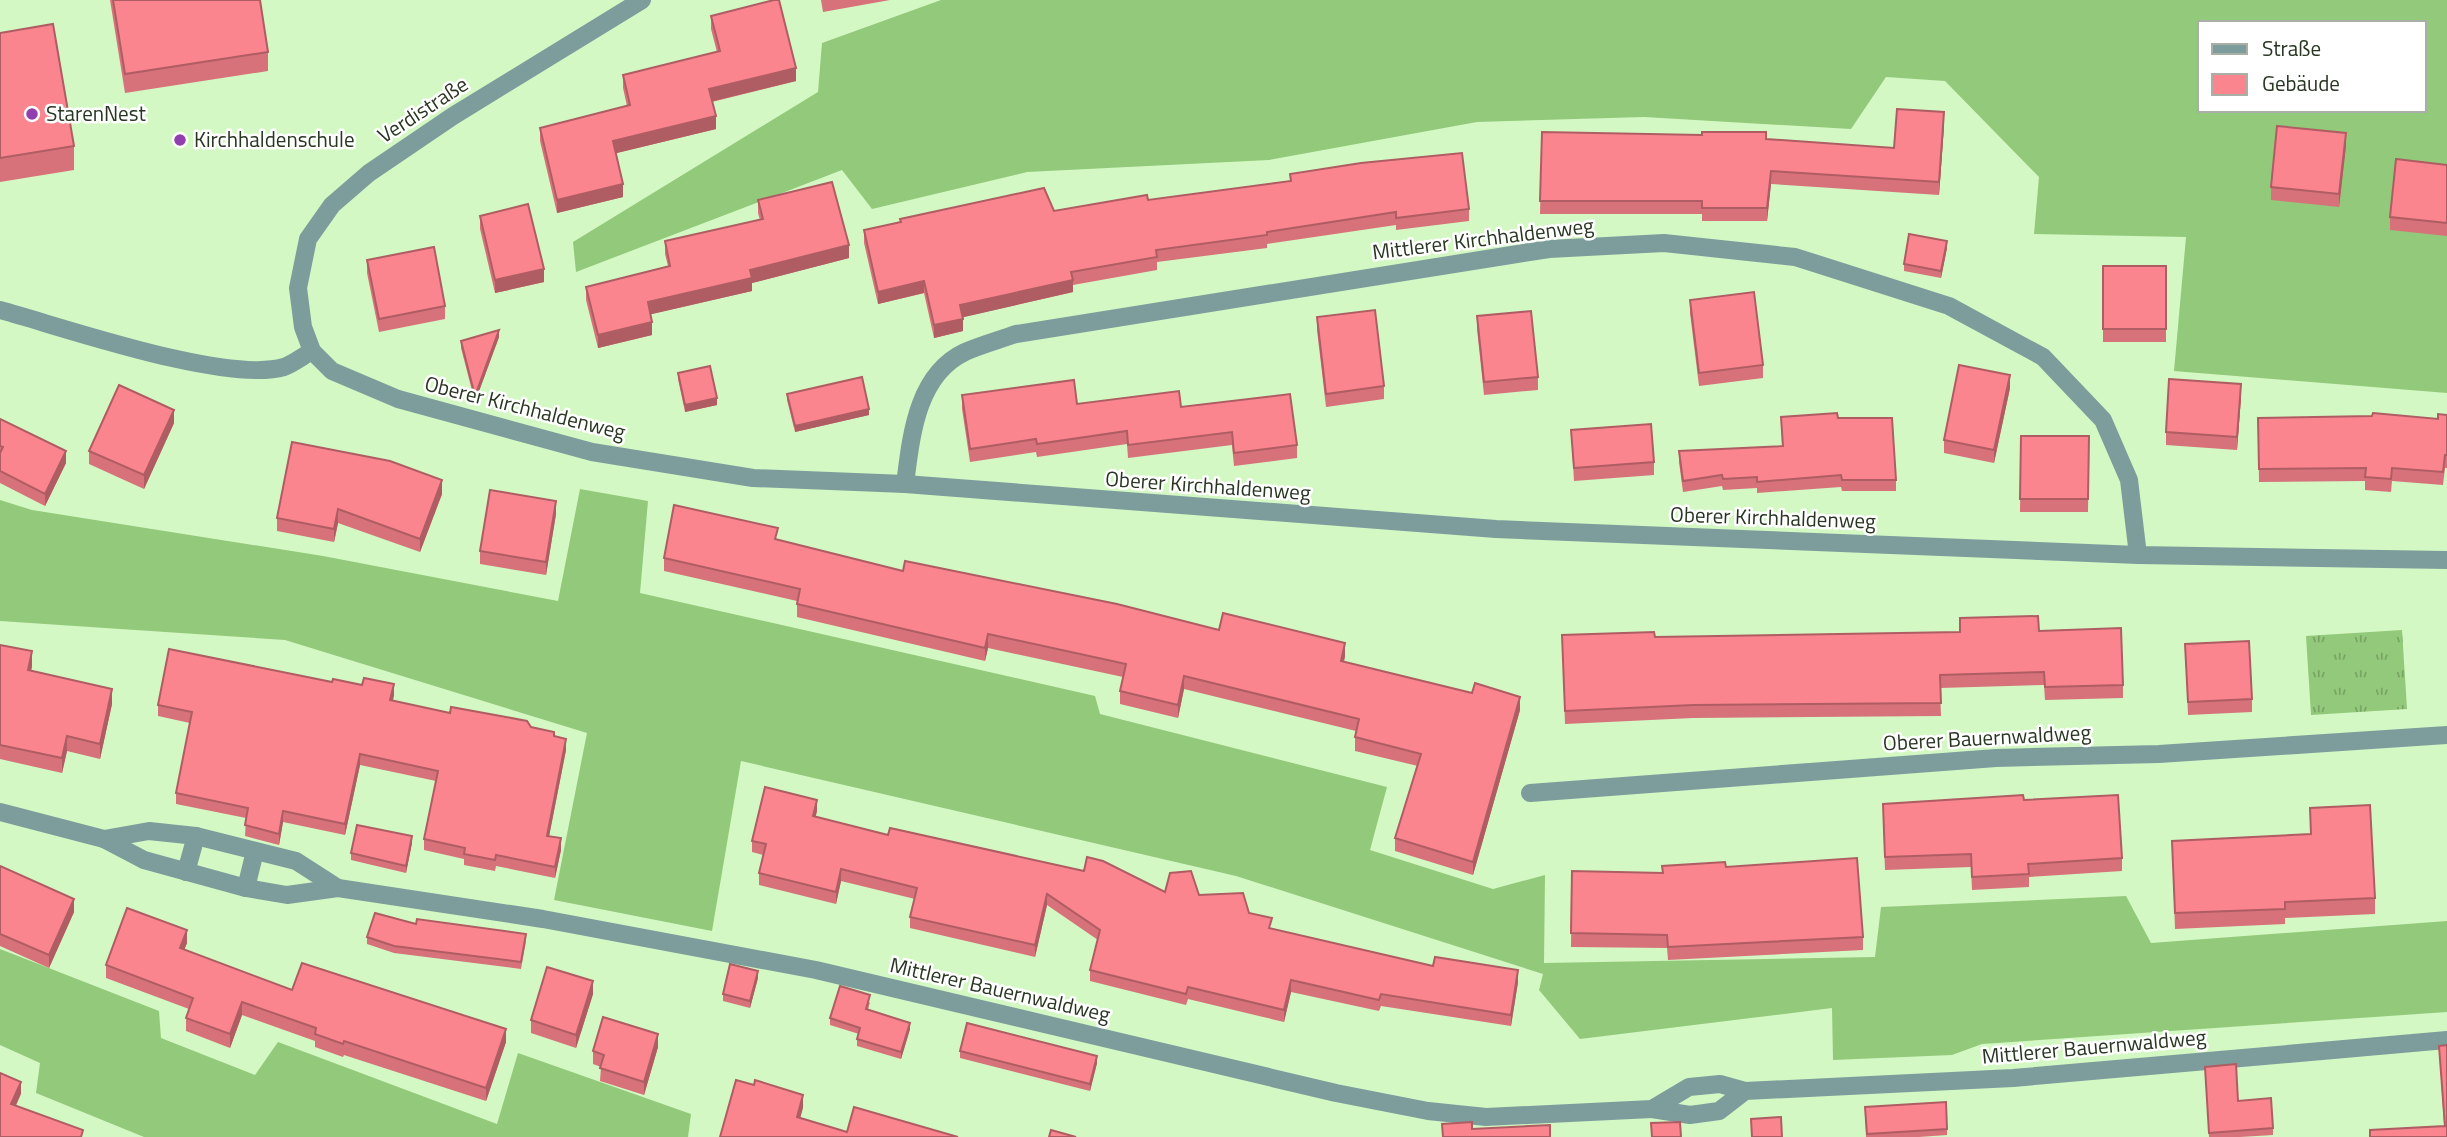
<svg xmlns="http://www.w3.org/2000/svg" width="2447" height="1137" viewBox="0 0 2447 1137" font-family="'Titillium Web',sans-serif">
<style>
.grass{fill:url(#grass-tufts)}
.garden{fill:#93c97a;fill-rule:evenodd}
.lines{fill:none;stroke-linecap:round;stroke-linejoin:round}
.minor{stroke:#7d9d9d;stroke-width:18}
.wall{fill:#d7727a}
.shaded-wall{fill:#af5d63}
.building{fill:#fa858e;stroke:#af5d63;stroke-width:2}
.poi-dot{fill:#913fae;stroke:#fff;stroke-width:2.5}
.labels{text-anchor:middle;stroke-width:5;stroke-linejoin:round;paint-order:stroke}
.street-label{font-size:21px;fill:#283622;stroke:#fff}
.poi-label{font-size:21px;fill:#283622;stroke:#fff;text-anchor:start}
</style>
<defs>
<pattern id="grass-tufts" width="24" height="20" patternUnits="userSpaceOnUse" patternTransform="scale(1.75)"><rect width="24" height="20" fill="#93c97a"/><path d="M3 7l-1-3M5 7V3M7 7l1-3M15 17l-1-3M17 17v-4M19 17l1-3" fill="none" stroke="#78a464"/></pattern>
</defs>
<rect width="100%" height="100%" fill="#d4f8c4"/>
<polygon class="grass" points="2402,630 2407,709 2311,715 2306,636"/>
<g class="garden">
<path d="M941 0H2447V393L2174 371 2186 237 2034 234 2039 177 1945 81 1886 77 1851 129 1644 117 1477 122 1269 160 1027 172 872 209 842 170 576 272 573 242 818 92 822 43ZM2200 23H2424V110H2200Z"/>
<polygon points="580,489 648,501 640,593 1095,696 1100,714 1387,787 1370,850 1493,889 1545,875 1544,963 1875,957 1881,907 2126,896 2151,943 2447,921 2447,1012 1982,1044 1952,1055 1833,1060 1832,1008 1580,1039 1539,990 1543,974 1236,876 741,761 712,931 554,900 587,733 285,640 0,621 0,500 32,510 323,556 558,601"/>
<polygon points="0,949 159,1011 161,1038 255,1075 278,1042 497,1124 518,1053 691,1114 688,1137 144,1137 36,1093 40,1063 0,1045"/>
</g>
<g class="lines">
<g class="minor">
<polyline points="642,0 453,116 369,173 332,205 308,239 298,288 303,327 312,351 332,371 398,399 592,452 753,478 905,484 1496,529 2138,555 2447,560"/>
<path d="M0 310C63 327 226 384 284 367 293 364 303 356 312 351"/>
<path d="M905 484C911 438 916 375 965 352 981 345 999 340 1016 334L1549 249 1664 243 1795 257 1949 306 2043 357 2103 420 2129 480 2138 555"/>
<polyline points="1530,793 1996,758 2159,754 2447,735"/>
<polyline points="0,812 104,839 144,860 246,888 287,895 338,888 543,919 816,970 1336,1093 1428,1111 1486,1117 1652,1109 1689,1087 1720,1084 1745,1091"/>
<polyline points="104,839 149,831 196,836 296,861 338,888"/>
<polyline points="186,872 196,836"/>
<polyline points="246,888 255,851"/>
<polyline points="1652,1109 1690,1115 1719,1111 1745,1091 2013,1078 2447,1040"/>
</g>
</g>
<g class="wall">
<polygon points="110,0 260,0 268,52 268,71 125,93"/>
<polygon points="821,0 890,0 823,12"/>
<polygon points="711,16 796,81 712,102 716,129 616,153 623,197 557,213 540,141 540,128 627,106 623,88 623,75 717,52 711,29"/>
<polygon points="0,33 74,146 74,170 0,182"/>
<polygon points="1944,126 1939,195 1771,184 1767,221 1702,221 1702,214 1540,214 1542,132 1766,139 1894,148"/>
<polygon points="2346,146 2339,207 2271,200 2271,187"/>
<polygon points="2447,165 2447,236 2390,230 2390,217"/>
<polygon points="1290,174 1469,209 1469,221 1396,230 1396,225 1267,244 1267,248 1157,262 1157,270 1073,285 1073,292 963,317 963,331 934,338 924,293 878,304 864,243 864,230 1054,211 1148,200 1290,181"/>
<polygon points="758,200 849,258 752,283 752,291 651,314 652,335 598,348 586,300 586,287 668,266 665,254 665,241 760,220 758,213"/>
<polygon points="480,216 544,282 495,293 480,229"/>
<polygon points="1947,248 1941,278 1904,271 1904,264"/>
<polygon points="367,260 445,306 445,319 379,332 367,273"/>
<rect x="2103" y="266" width="63" height="76"/>
<polygon points="1690,300 1763,365 1763,378 1699,386 1690,313"/>
<polygon points="1477,316 1538,377 1538,390 1484,395 1477,329"/>
<polygon points="1317,317 1384,386 1384,399 1326,407 1317,330"/>
<polygon points="499,337 475,402 461,348 461,341"/>
<polygon points="678,373 717,405 685,412 678,379"/>
<polygon points="2010,388 1994,463 1944,453 1944,440"/>
<polygon points="787,394 869,415 795,432 787,400"/>
<polygon points="962,395 1077,404 1181,407 1297,445 1297,458 1234,466 1232,445 1128,458 1127,444 1037,457 1036,452 970,462 962,409"/>
<polygon points="2241,397 2237,450 2166,445 2166,432"/>
<polygon points="2447,415 2447,468 2445,468 2443,485 2392,481 2391,492 2365,490 2365,481 2259,482 2258,418 2438,419"/>
<polygon points="1781,417 1838,418 1896,480 1896,491 1842,491 1841,487 1757,493 1757,488 1723,490 1722,486 1683,492 1679,462 1679,451 1782,446"/>
<polygon points="0,419 66,463 45,506 0,483"/>
<polygon points="174,423 144,489 89,464 89,451"/>
<polygon points="1571,430 1654,462 1654,475 1574,481"/>
<polygon points="2021,436 2089,436 2088,512 2020,512"/>
<polygon points="442,494 420,552 338,523 334,542 277,531 277,518"/>
<polygon points="556,514 546,575 480,564 480,551"/>
<polygon points="778,540 903,571 1219,630 1345,656 1344,662 1520,710 1473,875 1395,851 1395,838 1418,766 1355,751 1355,737 1356,731 1184,689 1178,718 1120,704 1120,691 1123,677 988,648 985,661 797,617 797,601 664,571 664,558"/>
<polygon points="2039,631 2123,685 2123,698 2045,700 2044,685 1940,688 1941,716 1693,718 1565,724 1562,635 1655,637"/>
<polygon points="2185,644 2252,699 2252,712 2188,715"/>
<polygon points="0,645 32,666 31,671 112,704 100,759 67,751 62,773 0,759"/>
<polygon points="394,695 393,701 450,713 531,727 554,736 566,750 549,836 561,850 555,878 496,866 495,871 464,865 464,859 424,850 424,839 436,781 360,765 345,835 283,822 279,845 245,836 246,818 176,804 176,793 190,723 158,716 158,705"/>
<polygon points="2024,800 2122,858 2122,871 2029,877 2029,887 1972,890 1971,867 1885,870 1883,817"/>
<polygon points="2310,808 2375,898 2375,914 2285,918 2285,924 2175,929 2172,841 2310,834"/>
<polygon points="817,811 815,817 888,835 1165,892 1199,895 1249,913 1272,929 1433,966 1518,982 1511,1026 1381,1006 1379,1011 1291,992 1284,1022 1188,999 1186,1005 1090,981 1090,970 1098,940 1047,905 1035,957 910,928 910,917 915,899 841,881 836,904 759,885 759,873 763,855 752,852 752,841"/>
<polygon points="412,843 406,873 351,860 351,853"/>
<polygon points="0,866 74,912 49,968 0,946"/>
<polygon points="1726,867 1863,937 1863,950 1668,960 1667,948 1571,947 1572,871 1662,873"/>
<polygon points="416,924 526,941 521,969 394,953 367,944 367,937"/>
<polygon points="187,943 184,949 292,990 506,1042 486,1101 344,1055 343,1057 315,1047 315,1041 242,1015 230,1048 186,1031 186,1018 189,1009 106,978 106,965"/>
<polygon points="758,978 750,1008 723,1001 723,994"/>
<polygon points="593,994 576,1048 531,1033 531,1020"/>
<polygon points="870,1002 868,1010 910,1029 901,1059 857,1046 857,1039 859,1034 830,1025 830,1018"/>
<polygon points="2439,1046 2447,1137 2444,1126"/>
<polygon points="658,1047 644,1095 600,1081 601,1067 593,1064 593,1051"/>
<polygon points="960,1051 1097,1063 1090,1091 960,1058"/>
<polygon points="2205,1073 2273,1128 2273,1135 2240,1137 2209,1137"/>
<polygon points="1865,1107 1947,1129 1947,1135 1919,1137 1866,1137"/>
</g>
<g class="shaded-wall">
<polygon points="796,68 796,81 709,102 709,89"/>
<polygon points="1944,112 1944,126 1939,195 1939,182"/>
<polygon points="716,116 716,129 613,154 613,141"/>
<polygon points="2346,133 2346,146 2339,207 2339,194"/>
<polygon points="1771,171 1771,184 1767,221 1767,208"/>
<polygon points="623,184 623,197 557,213 557,200"/>
<polygon points="1947,241 1947,248 1941,278 1941,271"/>
<polygon points="849,245 849,258 752,283 752,291 648,315 648,302 750,270"/>
<polygon points="544,269 544,282 495,293 495,280"/>
<polygon points="1073,280 1073,292 960,318 960,305"/>
<polygon points="924,281 924,293 878,304 878,292"/>
<polygon points="963,319 963,331 934,338 934,325"/>
<polygon points="652,322 652,335 598,348 598,335"/>
<polygon points="499,330 499,337 475,402 475,396"/>
<polygon points="2010,375 2010,388 1994,463 1994,450"/>
<polygon points="2241,384 2241,397 2237,450 2237,437"/>
<polygon points="717,398 717,405 685,412 685,405"/>
<polygon points="869,409 869,415 795,432 795,426"/>
<polygon points="174,410 174,423 144,489 144,475"/>
<polygon points="66,451 66,463 45,506 45,494"/>
<polygon points="442,480 442,494 420,552 420,539"/>
<polygon points="556,501 556,514 546,575 546,562"/>
<polygon points="338,509 338,523 334,542 334,529"/>
<polygon points="988,634 988,648 985,661 985,648"/>
<polygon points="1345,643 1345,656 1341,674 1341,661"/>
<polygon points="32,651 32,666 28,685 28,670"/>
<polygon points="1184,676 1184,689 1178,718 1178,705"/>
<polygon points="394,684 394,695 390,711 390,700"/>
<polygon points="112,689 112,704 100,759 100,744"/>
<polygon points="1520,697 1520,710 1473,875 1473,862"/>
<polygon points="67,736 67,751 62,773 62,758"/>
<polygon points="566,739 566,750 547,847 547,836"/>
<polygon points="360,754 360,765 345,835 345,824"/>
<polygon points="817,800 817,811 813,828 813,816"/>
<polygon points="283,811 283,822 279,845 279,834"/>
<polygon points="412,836 412,843 406,873 406,866"/>
<polygon points="561,838 561,850 555,878 555,867"/>
<polygon points="841,869 841,881 836,904 836,892"/>
<polygon points="1047,894 1047,905 1035,957 1035,945"/>
<polygon points="74,899 74,912 49,968 49,955"/>
<polygon points="187,930 187,943 180,961 180,948"/>
<polygon points="1518,970 1518,982 1511,1026 1511,1015"/>
<polygon points="758,971 758,978 750,1008 750,1001"/>
<polygon points="1291,980 1291,992 1284,1022 1284,1010"/>
<polygon points="593,981 593,994 576,1048 576,1035"/>
<polygon points="242,1002 242,1015 230,1048 230,1034"/>
<polygon points="910,1023 910,1029 901,1059 901,1052"/>
<polygon points="506,1029 506,1042 486,1101 486,1088"/>
<polygon points="658,1034 658,1047 644,1095 644,1082"/>
<polygon points="1097,1056 1097,1063 1090,1091 1090,1084"/>
<polygon points="21,1082 21,1094 11,1117 11,1104"/>
<polygon points="803,1095 803,1108 797,1130 797,1117"/>
</g>
<g class="building">
<polygon points="113,0 260,0 268,52 125,74"/>
<polygon points="774,0 779,0 796,68 709,89 716,116 613,141 623,184 557,200 540,128 630,105 623,75 720,51 711,16"/>
<polygon points="53,24 74,146 0,158 0,33"/>
<polygon points="1897,109 1944,112 1939,182 1771,171 1767,208 1702,208 1702,201 1540,201 1542,132 1702,135 1702,132 1766,132 1766,139 1894,148"/>
<polygon points="2277,126 2346,133 2339,194 2271,187"/>
<polygon points="1462,153 1469,209 1396,218 1396,212 1267,232 1267,235 1156,250 1157,257 1071,272 1073,280 960,305 963,319 934,325 924,281 878,292 864,230 901,222 900,219 1044,188 1054,211 1147,195 1148,200 1291,181 1290,174 1361,163"/>
<polygon points="2396,159 2447,165 2447,223 2390,217"/>
<polygon points="832,182 849,245 750,270 752,278 648,302 652,322 598,335 586,287 670,266 665,241 763,219 758,200"/>
<polygon points="528,204 544,269 495,280 480,216"/>
<polygon points="1909,234 1947,241 1941,271 1904,264"/>
<polygon points="434,247 445,306 379,319 367,260"/>
<rect x="2103" y="266" width="63" height="63"/>
<polygon points="1754,292 1763,365 1699,373 1690,300"/>
<polygon points="1375,310 1384,386 1326,394 1317,317"/>
<polygon points="1531,311 1538,377 1484,382 1477,316"/>
<polygon points="499,330 475,396 461,341"/>
<polygon points="1959,365 2010,375 1994,450 1944,440"/>
<polygon points="710,366 717,398 685,405 678,373"/>
<polygon points="862,377 869,409 795,426 787,394"/>
<polygon points="2169,379 2241,384 2237,437 2166,432"/>
<polygon points="1074,380 1077,404 1179,391 1181,407 1290,394 1297,445 1234,453 1232,432 1128,445 1127,431 1037,444 1036,439 970,449 962,395"/>
<polygon points="119,385 174,410 144,475 89,451"/>
<polygon points="1837,413 1838,418 1892,418 1896,480 1842,480 1841,475 1757,482 1757,477 1723,479 1722,475 1683,481 1679,451 1783,446 1781,417"/>
<polygon points="2373,413 2438,419 2438,414 2447,415 2447,455 2445,455 2443,472 2392,468 2391,479 2365,477 2366,468 2259,469 2258,418 2372,416"/>
<polygon points="0,419 66,451 45,494 0,471 0,453 3,447 0,446"/>
<polygon points="1651,424 1654,462 1574,468 1571,430"/>
<polygon points="2021,436 2089,436 2088,499 2020,499"/>
<polygon points="292,442 390,461 442,480 420,539 338,509 334,529 277,518"/>
<polygon points="490,490 556,501 546,562 480,551"/>
<polygon points="674,505 778,528 775,539 903,571 905,561 1117,604 1219,630 1223,613 1345,643 1341,661 1472,693 1475,683 1520,697 1473,862 1395,838 1421,754 1355,737 1359,719 1184,676 1178,705 1120,691 1126,664 988,634 985,648 797,604 800,589 664,558"/>
<polygon points="2038,616 2039,631 2121,628 2123,685 2045,687 2044,672 1940,675 1941,703 1693,705 1565,711 1562,635 1654,632 1655,637 1960,632 1960,618"/>
<polygon points="2249,641 2252,699 2188,702 2185,644"/>
<polygon points="0,645 32,651 28,670 112,689 100,744 67,736 62,758 0,745"/>
<polygon points="169,649 332,682 333,679 362,685 364,678 394,684 390,700 450,713 451,707 506,717 527,721 531,727 554,732 554,736 566,739 547,836 561,838 555,867 496,855 495,860 464,854 465,848 424,839 438,771 360,754 345,824 283,811 279,834 245,825 248,808 176,793 192,712 158,705"/>
<polygon points="765,787 817,800 813,816 888,835 890,828 1084,871 1087,857 1103,861 1165,892 1170,873 1191,871 1199,895 1243,893 1249,913 1272,918 1269,928 1433,966 1435,957 1518,970 1511,1015 1381,994 1379,1000 1291,980 1284,1010 1188,987 1186,994 1090,970 1100,930 1047,894 1035,945 910,917 917,888 841,869 836,892 759,873 766,844 752,841"/>
<polygon points="2023,795 2024,800 2118,795 2122,858 2028,864 2029,874 1972,877 1971,854 1885,857 1883,804"/>
<polygon points="2370,805 2375,898 2285,902 2285,909 2175,913 2172,841 2311,834 2310,808"/>
<polygon points="357,825 412,836 406,866 351,853"/>
<polygon points="1857,858 1863,937 1668,947 1667,935 1571,933 1572,871 1663,873 1662,866 1725,862 1726,867"/>
<polygon points="0,866 74,899 49,955 0,934"/>
<polygon points="127,908 187,930 180,948 292,990 302,963 506,1029 486,1088 344,1041 343,1044 315,1034 316,1028 242,1002 230,1034 186,1018 193,998 106,965"/>
<polygon points="375,913 416,924 417,919 526,934 521,962 394,946 367,937"/>
<polygon points="730,964 758,971 750,1001 723,994"/>
<polygon points="547,967 593,981 576,1035 531,1020"/>
<polygon points="840,986 870,995 866,1009 910,1023 901,1052 857,1039 860,1028 830,1018"/>
<polygon points="603,1017 658,1034 644,1082 600,1068 604,1055 593,1051"/>
<polygon points="967,1023 1097,1056 1090,1084 960,1051"/>
<polygon points="2447,1045 2447,1137 2370,1137 2370,1130 2445,1126 2439,1046"/>
<polygon points="2236,1064 2238,1101 2271,1098 2273,1128 2209,1133 2205,1067"/>
<polygon points="0,1073 21,1082 11,1104 83,1130 81,1137 0,1137"/>
<polygon points="736,1080 754,1085 755,1080 803,1095 797,1117 847,1132 854,1107 958,1137 720,1137"/>
<polygon points="1946,1102 1947,1129 1867,1134 1865,1107"/>
<polygon points="1781,1117 1782,1137 1752,1137 1751,1119"/>
<polygon points="1472,1122 1472,1129 1550,1125 1550,1137 1443,1137 1442,1124"/>
<polygon points="1680,1122 1681,1137 1652,1137 1651,1123"/>
<polygon points="1051,1130 1076,1137 1049,1137"/>
</g>
<g class="poi-dot">
<circle cx="32" cy="114" r="7"/>
<circle cx="180" cy="140" r="7"/>
</g>
<g class="labels">
<g class="street-label">
<text transform="translate(423 110) rotate(-33)" y="7">Verdistraße</text>
<text transform="translate(1483 239) rotate(-7)" y="7">Mittlerer Kirchhaldenweg</text>
<text transform="translate(525 408) rotate(14)" y="7">Oberer Kirchhaldenweg</text>
<text transform="translate(1208 486) rotate(4)" y="7">Oberer Kirchhaldenweg</text>
<text transform="translate(1773 518) rotate(2)" y="7">Oberer Kirchhaldenweg</text>
<text transform="translate(1987 738) rotate(-3)" y="7">Oberer Bauernwaldweg</text>
<text transform="translate(1000 990) rotate(13)" y="7">Mittlerer Bauernwaldweg</text>
<text transform="translate(2094 1047) rotate(-5)" y="7">Mittlerer Bauernwaldweg</text>
</g>
<g class="poi-label">
<text x="46" y="121">StarenNest</text>
<text x="194" y="147">Kirchhaldenschule</text>
</g>
</g>
<rect x="2198" y="21" width="228" height="91" fill="#ffffff" stroke="#a9afa7" stroke-width="2"/>
<rect x="2212" y="44" width="35" height="10" fill="#7d9d9d" stroke="#a9afa7" stroke-width="2"/>
<text x="2262" y="56" font-size="21" fill="#283622">Straße</text>
<rect x="2212" y="74" width="35" height="21" fill="#fa858e" stroke="#a9afa7" stroke-width="2"/>
<text x="2262" y="91" font-size="21" fill="#283622">Gebäude</text>
</svg>
